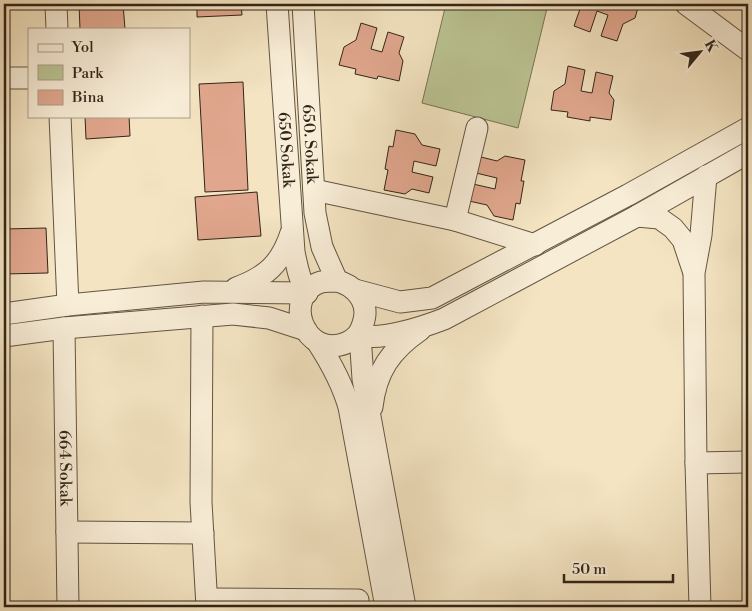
<svg xmlns="http://www.w3.org/2000/svg" width="752" height="611" viewBox="0 0 752 611" font-family="'Libre Bodoni',serif">
<style>
.green{fill:#bbc493;stroke:#767456}
.building{fill:#e1a78e;stroke:#312519}
.lines{fill:none;stroke-linecap:round;stroke-linejoin:round}
.minor-casing{stroke:#625543;stroke-width:23}
.minor{stroke:#f8edd7;stroke-width:21}
.labels{text-anchor:middle;stroke-width:5;stroke-linejoin:round;paint-order:stroke}
.street-label{font-size:16px;fill:#312519;stroke:#f8edd7}
</style>
<rect width="100%" height="100%" fill="#f4e4c2"/>
<filter id="stains"><feTurbulence type="fractalNoise" baseFrequency=".004" numOctaves="4"/><feColorMatrix values="0 0 0 0 .2 0 0 0 0 .09 0 0 0 0 .02 0 0 0 .5 -.17"/></filter>
<radialGradient id="worn" r=".72"><stop offset=".6" stop-color="#630" stop-opacity="0"/><stop offset="1" stop-color="#630" stop-opacity=".3"/></radialGradient>
<polygon class="green" points="446,4 548,4 518,128 422,103"/>
<g class="building">
<polygon points="79,4 123,4 125,29 80,29"/>
<polygon points="197,4 241,4 242,15 197,17"/>
<polygon points="577,4 639,4 635,18 623,24 617,41 601,36 608,15 597,11 590,32 574,26 580,9"/>
<polygon points="361,23 377,28 371,49 382,52 388,32 404,37 399,53 403,61 399,81 378,76 377,79 355,74 356,69 339,65 344,47 356,40"/>
<polygon points="568,66 585,70 581,91 592,93 596,72 613,76 609,93 614,100 611,120 590,117 590,121 567,117 568,112 551,110 554,91 565,84"/>
<polygon points="243,82 248,190 205,192 199,84"/>
<polygon points="85,116 129,116 130,136 86,139"/>
<polygon points="396,130 415,134 422,145 440,149 436,166 414,161 412,172 433,177 429,193 412,189 405,194 384,190 388,170 385,169 389,146 393,147"/>
<polygon points="505,156 525,160 521,181 524,181 520,204 516,203 513,220 494,216 487,205 469,201 473,184 495,189 497,178 476,173 481,157 497,161"/>
<polygon points="257,192 261,236 198,240 195,197"/>
<polygon points="46,228 48,273 4,274 4,229"/>
</g>
<g class="lines">
<defs>
<g id="minor">
<polyline points="56,4 57,29"/>
<path id="s1" d="M277 4 294 252C297 266 299 280 307 293"/>
<path id="s2" d="M303 4 315 213 322 247 337 281"/>
<polyline points="686,4 748,50"/>
<polyline points="4,78 29,78"/>
<polyline points="60,116 68,305"/>
<polyline points="314,190 455,220 535,245"/>
<polyline points="637,216 659,218 673,228 683,240 693,270"/>
<polyline points="455,220 477,128"/>
<path d="M337 281C354 285 369 301 364 320 361 332 357 338 346 343 304 360 281 295 321 282 326 281 332 281 337 281Z"/>
<path d="M236 288C266 277 281 264 291 233"/>
<polyline points="355,290 400,302 432,298 628,195 748,128"/>
<polyline points="4,314 68,305 204,292 307,293"/>
<polyline points="202,316 201,502 207,607"/>
<path id="s3" d="M64 328 68 607"/>
<polyline points="4,336 64,328 233,314 269,318 306,330"/>
<path d="M318 343C331 363 342 383 349 407L386 607"/>
<path d="M372 407C376 371 391 350 420 330"/>
<polyline points="696,463 748,462"/>
<polyline points="67,532 203,533"/>
<polyline points="207,599 358,600"/>
<path d="M405 607 371 422 363 379 360 335C381 341 423 327 444 319L637 216 748 153"/>
<polyline points="700,607 696,463 694,273 701,235 706,176"/>
</g>
</defs>
<use href="#minor" class="minor-casing"/>
<use href="#minor" class="minor"/>
</g>
<g class="labels">
<g class="street-label">
<text dy="6" stroke="none"><textPath href="#s2" startOffset="140">650. Sokak</textPath></text>
<text dy="6" stroke="none"><textPath href="#s1" startOffset="146">650 Sokak</textPath></text>
<text dy="6" stroke="none"><textPath href="#s3" startOffset="140">664 Sokak</textPath></text>
</g>
</g>
<rect width="752" height="611" fill="none" stroke="#f4e4c2" stroke-width="20"/>
<rect x="5" y="5" width="742" height="601" fill="none" stroke="#312519" stroke-width="2.5"/>
<rect x="10" y="10" width="732" height="591" fill="none" stroke="#312519"/>
<rect x="28" y="28" width="162" height="90" fill="#f8edd7" stroke="#a89d8b"/>
<rect x="38" y="44" width="25" height="8" fill="#f8edd7" stroke="#a89d8b"/>
<text x="72" y="52" font-size="15" fill="#312519">Yol</text>
<rect x="38" y="65" width="25" height="15" fill="#bbc493" stroke="#a89d8b"/>
<text x="72" y="78" font-size="15" fill="#312519">Park</text>
<rect x="38" y="90" width="25" height="15" fill="#e1a78e" stroke="#a89d8b"/>
<text x="72" y="102" font-size="15" fill="#312519">Bina</text>
<g transform="translate(700 52) rotate(61)" stroke="#f8edd7" stroke-width="4" paint-order="stroke">
<path d="M0-4L9 19L0 12L-9 19Z" fill="#312519"/>
<text y="-8" font-size="14" font-weight="bold" text-anchor="middle" fill="#312519">K</text>
</g>
<path d="M564 574v8h109v-8" fill="none" stroke="#312519" stroke-width="2.5"/>
<text x="572" y="574" font-size="15" fill="#312519" stroke="#f8edd7" stroke-width="4" paint-order="stroke">50 m</text>
<rect width="100%" height="100%" filter="url(#stains)"/>
<rect width="100%" height="100%" fill="url(#worn)"/>
</svg>
